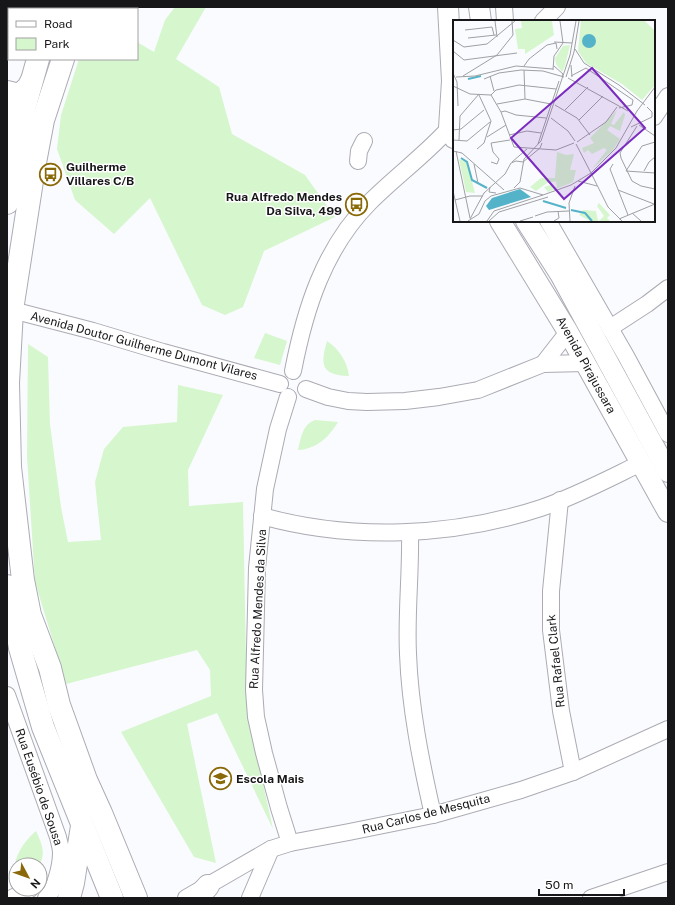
<svg xmlns="http://www.w3.org/2000/svg" width="675" height="905" viewBox="0 0 675 905" font-family="'Public Sans',sans-serif">
<style>
.green{fill:#d6f6ce}
.lines{fill:none;stroke-linecap:round;stroke-linejoin:round}
.minor-casing{stroke:#ababb4;stroke-width:18}
.major-casing{stroke:#ababb4;stroke-width:22}
.highway-casing{stroke:#ababb4;stroke-width:24}
.minor{stroke:#fff;stroke-width:16}
.major{stroke:#fff;stroke-width:20}
.highway{stroke:#fff;stroke-width:22}
.labels{text-anchor:middle;stroke-width:3;stroke-linejoin:round;paint-order:stroke}
.poi-label{font-size:12px;font-weight:bold;fill:#17171a;stroke:#fff;text-anchor:start}
.street-label{font-size:12px;fill:#17171a;stroke:#fff}
.inset-river{fill:none;stroke:#55b3c9;stroke-width:2}
.inset-road{fill:none;stroke:#9fa0a3;stroke-width:1}
.view{fill:#7b2cbf;fill-opacity:0.15;stroke:#7b2cbf;stroke-width:2}
.inset-edge{fill:none;stroke:#17171a;stroke-width:2}
</style>
<rect width="100%" height="100%" fill="#fafbfe"/>
<g class="green">
<polygon points="175,7 206,7 176,59 219,87 232,134 305,175 335,217 264,251 243,307 225,315 202,305 150,198 114,234 75,200 57,149 61,115 79,59 137,59 137,42 154,52 165,20"/>
<polygon points="265,333 287,341 280,365 254,358"/>
<path d="M327 341C339 349 347 361 349 376 321 375 320 365 327 341Z"/>
<polygon points="28,344 48,357 50,424 61,507 68,542 101,540 95,482 104,449 123,427 177,422 178,385 223,395 188,470 189,506 243,502 247,711 273,829 217,713 187,724 216,863 194,857 121,732 211,696 210,670 197,650 66,684 35,582 27,457"/>
<path d="M315 420 338 422C329 437 317 449 298 450 301 438 302 425 315 420Z"/>
<path d="M36 831C41 842 47 854 39 865H16V875L13 876C14 857 22 843 36 831Z"/>
</g>
<g class="lines">
<defs>
<g id="minor">
<polyline points="504,7 505,21"/>
<polyline points="543,21 557,7"/>
<polyline points="654,117 668,96"/>
<polyline points="358,161 359,151 364,141"/>
<polyline points="548,221 626,356 668,434"/>
<polyline points="12,310 93,331 163,352 280,384"/>
<polyline points="610,328 647,304 668,288"/>
<polyline points="543,364 568,332"/>
<path d="M293 371C305 309 324 248 370 202 397 175 429 152 454 123"/>
<polyline points="306,389 328,397 348,401 367,402 405,401 439,397 478,390 543,364 585,363"/>
<polyline points="288,397 278,429 265,489 257,568 254,690 256,717 264,753 279,808 290,843"/>
<polyline points="560,500 551,591 551,630 561,711 573,772"/>
<path d="M262 516C351 541 453 537 541 508 576 496 608 479 641 463"/>
<path d="M410 532C411 573 406 613 408 654 410 708 421 762 433 815"/>
<path d="M7 695 58 837C59 842 61 847 61 853 61 865 55 891 46 898"/>
<polyline points="12,898 30,889"/>
<polyline points="186,898 271,849 290,843 349,832 433,815 521,790 573,772 668,729"/>
<polyline points="250,898 271,849"/>
<polyline points="591,898 668,872"/>
</g>
<g id="major">
<polyline points="448,7 452,81 449,128 454,138"/>
<polyline points="479,7 481,21"/>
<polyline points="7,91 19,94 27,87 32,78"/>
<polyline points="7,108 19,141"/>
<polyline points="500,221 568,332 668,512"/>
<polyline points="526,221 560,274 668,472"/>
</g>
<g id="highway">
<polyline points="56,9 57,7"/>
<polyline points="80,9 81,7"/>
<polyline points="63,59 43,120 34,168 12,310 8,383 10,467 23,580 30,615 50,668 59,705 86,780 101,813 136,898"/>
<polyline points="7,203 24,109 38,59"/>
<polyline points="7,586 13,609 20,648 43,727 112,898"/>
<polyline points="69,898 73,883 82,826"/>
<polyline points="197,898 208,886"/>
</g>
</defs>
<use href="#minor" class="minor-casing"/>
<use href="#major" class="major-casing"/>
<use href="#highway" class="highway-casing"/>
<use href="#minor" class="minor"/>
<use href="#major" class="major"/>
<use href="#highway" class="highway"/>
</g>
<defs>
<symbol id="bus-ring" viewBox="-11 -11 22 22"><circle r="9.5" fill="#fff" stroke="#8a6908" stroke-width="1.5"/><path d="M-5-6H5V4H4V6H2V4H-2V6H-4V4H-5ZM-3.5-4V0h7V-4ZM-3.5 1.2v1.5H-2V1.2ZM2 1.2v1.5H3.5V1.2Z" fill="#8a6908"/></symbol>
<symbol id="school-ring" viewBox="-11 -11 22 22"><circle r="9.5" fill="#fff" stroke="#8a6908" stroke-width="1.5"/><path d="M0-5L7-2L0 1L-7-2ZM-4 1L0 2.5L4 1V4Q0 6-4 4Z" fill="#8a6908"/></symbol>
</defs>
<g fill-rule="evenodd">
<use href="#bus-ring" x="38" y="162" width="25" height="25"/>
<use href="#bus-ring" x="344" y="192" width="25" height="25"/>
<use href="#school-ring" x="208" y="766" width="25" height="25"/>
</g>
<g class="labels">
<g class="poi-label">
<text x="66" y="171">Guilherme<tspan x="66" dy="14">Villares C/B</tspan></text>
<text x="342" y="201" text-anchor="end">Rua Alfredo Mendes<tspan x="342" dy="14">Da Silva, 499</tspan></text>
<text x="236" y="783">Escola Mais</text>
</g>
<g class="street-label">
<text transform="translate(144 346) rotate(15)" y="4">Avenida Doutor Guilherme Dumont Vilares</text>
<text transform="translate(586 365) rotate(61)" y="4">Avenida Pirajussara</text>
<text transform="translate(258 609) rotate(-87)" y="4">Rua Alfredo Mendes da Silva</text>
<text transform="translate(556 661) rotate(-96)" y="4">Rua Rafael Clark</text>
<text transform="translate(39 787) rotate(71)" y="4">Rua Eusébio de Sousa</text>
<text transform="translate(426 814) rotate(-14)" y="4">Rua Carlos de Mesquita</text>
</g>
</g>
<g transform="translate(453 20)">
<rect width="202" height="202" fill="#fafbfe"/>
<path d="M68 1H99L101 15 72 34V29H65L62 9 69 8ZM128 1H192L202 11V65L189 80 169 64 133 43 125 31ZM117 25 112 46 109 52 103 44 102 38 110 26ZM164 90 158 104 161 105 171 92 172 95 167 111 157 106 154 110 167 119 160 130 139 149 154 130 151 128 139 134 135 130 131 133 129 128 141 123 137 118ZM104 132 113 135 121 134 117 150H123L120 162 95 172 91 167 98 165 100 168 104 167 103 161 94 163 83 171 77 167 88 158H102ZM6 139 14 142 22 173 13 172ZM146 183 157 195 154 198 157 201H146L151 196 144 186ZM130 190 143 191 145 201H137L126 195Z" fill="#d6f6ce"/>
<path d="M129 21a7 7 0 1 1 14 0a7 7 0 1 1-14 0ZM67 169 78 177 36 190 33 186 39 178Z" fill="#55b3c9"/>
<path class="inset-river" d="M15 59 28 56M8 138 14 142 19 160 34 168M90 181 113 188M118 190 132 193 139 201"/>
<path class="inset-road" d="M42 1 44 17M107 1 110 23M12 10 39 7 41 15M15 18 43 15M0 20 11 27 34 24 62 1M101 22 119 23M122 29 131 43 166 65 192 85M0 31 11 40 64 33M118 45 119 57M71 46 76 39 94 25 103 23 104 29M101 46 110 54 109 56M71 50 72 79M100 50 101 36 110 23M0 53 4 62 5 86M10 56 44 35 60 15 59 1M37 56 41 71M118 56 133 48 180 80 179 85 166 88M3 57 22 56 63 46 100 49M113 57 121 32 126 1M115 58 175 91M31 59 46 53 68 50 90 51 111 57M0 66 17 74 38 75 48 92 61 127 103 130 121 123M38 75 43 70 66 65 103 69M44 84 72 79 98 84M102 85 124 98 137 115M112 90 135 67M48 92 52 91 63 95 93 98M98 98 115 111 122 121M126 100 150 76M186 105 202 116M184 106 167 133 168 138 179 161 188 166 202 169M178 107 199 97V92L194 87M0 110 8 109 31 90M56 115 74 111 88 113M34 117 53 105M0 120 14 121 37 102M6 120 7 96 26 74M124 122 153 102 164 87M202 122 189 126 173 151 202 153M85 124 106 61M123 124 138 153M24 129 31 123 38 101 26 75M0 131 9 133 51 170M3 131 17 198M38 142 44 144 46 139 40 132 38 123 57 120M59 142 74 129M70 142 87 128 89 123M21 144 25 163M160 144 157 149 175 195M191 151 196 142 202 137M138 153 155 187 169 201M125 161 144 166M37 167 36 172 43 173M61 168 67 162 71 139 88 121 117 35 123 1M165 170 201 184M0 171 7 201M2 180 17 176H30M179 193 188 201M82 196 94 192 116 191M17 199 31 173 52 154 58 143 63 141 70 142M166 199 202 184M15 201 26 194 32 181 38 176 67 168 90 175 118 165 138 153 163 128 184 91 202 67M34 201 41 191 90 175M36 201 46 192 95 177M67 201 80 197M101 201 106 198 105 191M117 201 116 183 122 166"/>
<path class="view" d="M139 48 192 108 111 179 58 118Z"/>
<rect width="202" height="202" class="inset-edge"/>
</g>
<rect width="675" height="905" fill="none" stroke="#17171a" stroke-width="16"/>
<rect x="8" y="8" width="130" height="52" fill="#ffffff" stroke="#a2a2a3"/>
<rect x="16" y="21" width="20" height="6" fill="#ffffff" stroke="#a2a2a3"/>
<text x="44" y="28" font-size="12" fill="#17171a">Road</text>
<rect x="16" y="38" width="20" height="12" fill="#d6f6ce" stroke="#a2a2a3"/>
<text x="44" y="48" font-size="12" fill="#17171a">Park</text>
<g transform="translate(28 877) rotate(131)"><circle r="19" fill="#ffffff" stroke="#a2a2a3"/>
<path d="M0-3L7 15L0 10L-7 15Z" fill="#8a6908"/>
<text y="-6" font-size="11" font-weight="bold" text-anchor="middle" fill="#17171a">N</text>
</g>
<path d="M539 889v6h85v-6" fill="none" stroke="#17171a" stroke-width="2"/>
<text x="545" y="889" font-size="12" fill="#17171a" stroke="#ffffff" stroke-width="3" paint-order="stroke">50 m</text>
</svg>
